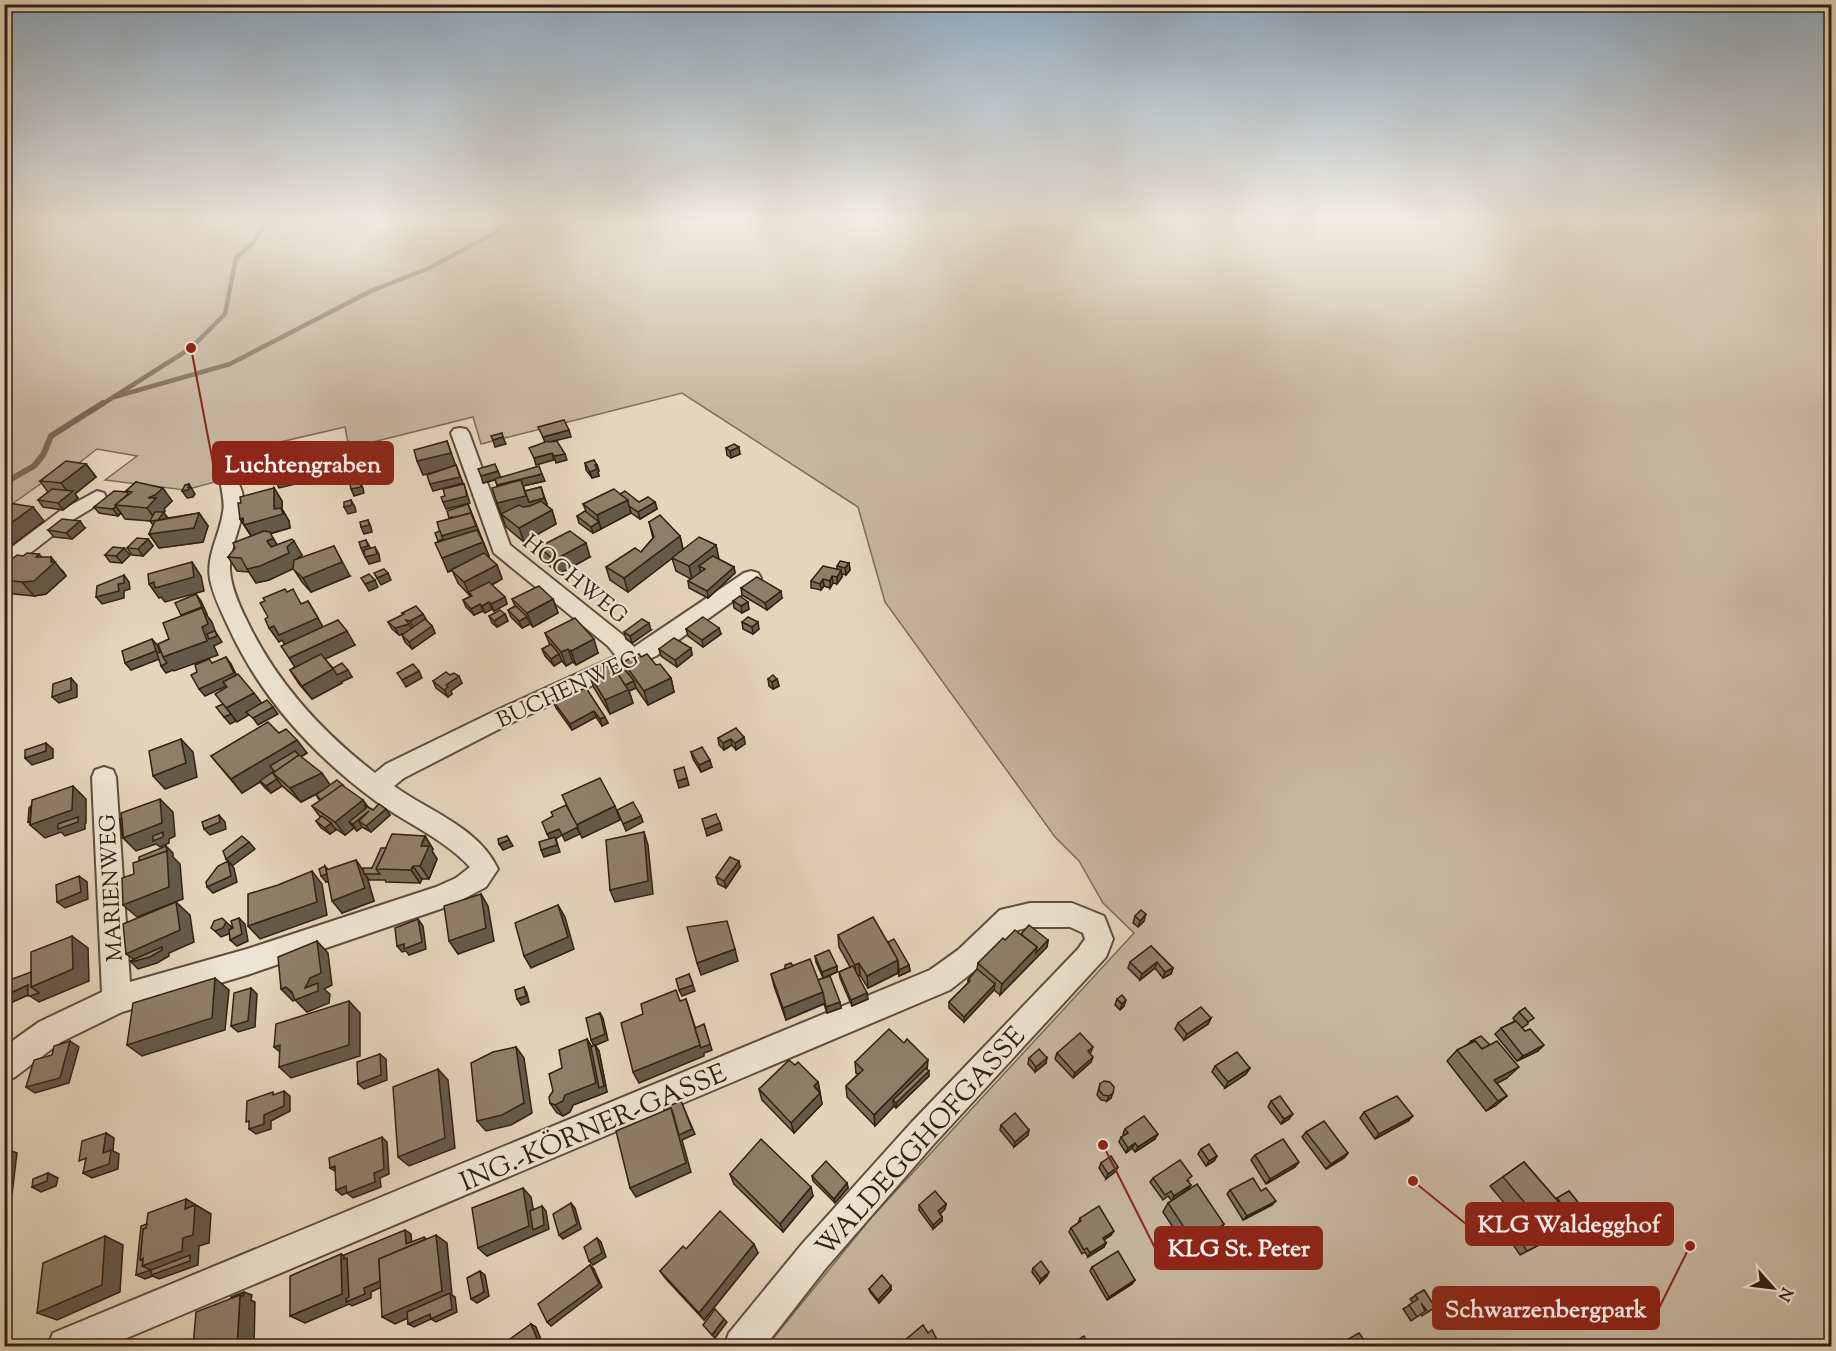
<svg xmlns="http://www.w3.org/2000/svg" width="1836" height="1351" viewBox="0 0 1836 1351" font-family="'Sorts Mill Goudy',serif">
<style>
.green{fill:#c7b69f;stroke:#7c6c58;stroke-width:1.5}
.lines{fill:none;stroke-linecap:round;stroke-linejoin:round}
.stream-far1{stroke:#796855;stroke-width:4.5}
.stream{stroke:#796855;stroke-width:6}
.street-casing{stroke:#5f4e3c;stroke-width:4}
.street{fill:#eee4d3;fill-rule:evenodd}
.wall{fill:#7b6d5b;stroke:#322112;stroke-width:1.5}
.shaded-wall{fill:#64594a;stroke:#322112;stroke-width:1.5}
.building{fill:#8f7f6a;stroke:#322112;stroke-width:1.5}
.labels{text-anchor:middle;stroke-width:4.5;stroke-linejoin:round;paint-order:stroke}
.street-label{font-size:22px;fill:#322112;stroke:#eee4d3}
.near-street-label{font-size:27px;fill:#322112;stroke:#eee4d3}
.leader{fill:none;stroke:#8f2418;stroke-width:2}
.callout-dot{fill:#8f2418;stroke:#eee4d3;stroke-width:2}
.callout{fill:#8f2418;stroke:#8f2418;stroke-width:2}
.callout-label{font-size:24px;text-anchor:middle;font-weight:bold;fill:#fff}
</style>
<rect width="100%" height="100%" fill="#e5d5bc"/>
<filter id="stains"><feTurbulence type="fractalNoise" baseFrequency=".00333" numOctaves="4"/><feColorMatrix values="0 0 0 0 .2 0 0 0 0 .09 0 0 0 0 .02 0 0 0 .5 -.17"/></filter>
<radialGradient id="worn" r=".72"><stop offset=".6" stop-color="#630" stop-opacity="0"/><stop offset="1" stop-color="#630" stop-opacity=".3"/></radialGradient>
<polygon class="green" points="15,220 1831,220 1831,1346 767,1346 871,1218 1134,933 1103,903 1079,861 1055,837 885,602 858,507 682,393 481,444 473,417 349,448 345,427 246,450 248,465 226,479 185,490 105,480 137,456 97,449 75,466 63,468 5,509 4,229"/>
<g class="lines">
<g class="stream-far1">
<polyline points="511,224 518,220"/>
<polyline points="114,397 230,364 371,291 429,268 498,231"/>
<polyline points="101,405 191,348 225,314 236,258 252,244 268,220"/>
</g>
<polyline class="stream" points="4,483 34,466 43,455 51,436 103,403"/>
<defs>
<g id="street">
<path d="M460 428 466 429 469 433 510 545 624 636 634 647 744 573 751 571 758 573 761 578 758 583 656 656 509 724 404 778 394 786C430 812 478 827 498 869L486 887 452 905 247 975 122 1012 61 1042 15 1077 4 1081V1047L39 1022 102 992 92 777 95 770 104 767 113 770 116 777 130 982 247 949 436 887 456 878 470 867C444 839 408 824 377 802 314 756 260 697 228 626 221 611 213 595 210 579 206 555 220 535 223 512 225 503 222 494 221 485L223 481H237C255 508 228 541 230 570 231 587 239 605 247 621 276 682 322 732 375 773L386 764 493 712 616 656 608 646 494 553 451 433 454 429Z"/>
<polygon points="97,491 104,493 106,497 104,501 74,519 11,568 4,569 4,553 60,511"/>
<polygon points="1030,903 1072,903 1104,916 1113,939 1106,957 933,1145 826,1268 765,1346 724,1346 729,1333 802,1244 911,1123 1078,949 1085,939 1083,933 1070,927 1030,927 1018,930 978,968 950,990 108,1346 48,1346 53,1333 930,970 958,950 1000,910"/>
</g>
</defs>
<use href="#street" class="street-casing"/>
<use href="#street" class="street"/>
</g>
<g class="wall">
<polygon points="726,448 740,454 731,458 727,455"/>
<polygon points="585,463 597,465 599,471 598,472 599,476 592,478 586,470"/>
<polygon points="86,464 96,477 75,494 78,498 63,510 43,507 38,500 48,492 40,481"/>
<polygon points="500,477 545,481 523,486 525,491 541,487 547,504 546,505 552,510 556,524 524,542 506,527 497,503 498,487 495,480 483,483"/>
<polygon points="136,482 172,501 164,509 165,511 164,513 168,518 199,513 208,526 203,542 159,548 149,534 153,525 150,521 125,519 121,513 118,516 99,513 94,507 127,492 126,491"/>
<polygon points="274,488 282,501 282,509 289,521 290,528 270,534 277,545 302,555 298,559 350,576 311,592 302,582 293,568 269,580 256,583 249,572 237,571 228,557 251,536 240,519"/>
<polygon points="620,494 639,502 655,502 657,509 640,519 631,513 593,533 579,523 577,516 586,511 583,504"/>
<polygon points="468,504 489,556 487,556 497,565 502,579 492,585 505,597 507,604 494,611 492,609 485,613 483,611 474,615 466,607 463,600 471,596 471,595 470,596 458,583 452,570 448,572 438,542 440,531 449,519"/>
<polygon points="649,522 680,536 683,549 716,545 718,559 734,567 735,573 708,598 689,588 688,581 691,579 676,571 672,558 628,592 610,580 606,567 641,552 653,538"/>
<polygon points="85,528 72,539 54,537 48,530"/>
<polygon points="148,539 153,546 143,556 132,555 127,548"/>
<polygon points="539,547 590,557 559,574 544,561"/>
<polygon points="105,555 130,555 122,563 110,562"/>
<polygon points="41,557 63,571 66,576 46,594 34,596 4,593 4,565"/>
<polygon points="849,563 850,570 846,575 842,574 842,577 837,584 833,583 830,588 824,586 821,590 811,588 811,581 837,569 837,566"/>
<polygon points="741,588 782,598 767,610 742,595"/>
<polygon points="287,592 302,604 323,627 355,645 325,659 333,668 352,677 341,682 342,683 312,699 299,684 290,670 295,667 285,644 282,640 279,642 268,617"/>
<polygon points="512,599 553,599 558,613 533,627 530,624 522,628 511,617 508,610 515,606"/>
<polygon points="733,601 749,609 742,613 734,608"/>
<polygon points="402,613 423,614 427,621 432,626 435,633 412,649 405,642 402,635 404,634 399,635 392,629 388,622 403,615"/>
<polygon points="505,614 508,621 497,627 492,623 489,616"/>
<polygon points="742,622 759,629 753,634 743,629"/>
<polygon points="686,629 721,634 703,647 688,636"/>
<polygon points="651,630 632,643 626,639 624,632"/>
<polygon points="545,633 598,653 576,665 573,662 566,666 562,661 554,666 545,656 542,649 550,645"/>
<polygon points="691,648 692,655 677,667 661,656 659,649"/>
<polygon points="641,657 656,665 671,678 674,692 648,705 636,688 629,691 633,703 610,714 594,688 589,674 606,667 625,669 623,662"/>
<polygon points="450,675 462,683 451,691 452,694 448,697 436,688 433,681"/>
<polygon points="768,679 777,679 779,686 773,689 769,686"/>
<polygon points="586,688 608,723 602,726 596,717 572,730 556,708 553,701"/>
<polygon points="279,733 307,753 301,757 330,785 363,800 368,807 373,810 390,815 371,832 362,827 357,831 354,828 345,835 336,829 330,834 321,828 316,821 321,818 312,806 320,801 316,795 321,792 301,802 282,786 271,793 265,788 260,782 242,793 211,756"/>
<polygon points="744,737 745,744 736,750 732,745 724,750 719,745 718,738"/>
<polygon points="691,752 712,767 701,772 693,759"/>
<polygon points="425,836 433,849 432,851 437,859 429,879 422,879 420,883 386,882 385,880 369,880 367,877 374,901 342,913 328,881 326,882 325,866 328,870 363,870 372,868 386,848"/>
<polygon points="740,867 726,888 718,884 716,877"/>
<polygon points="1135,916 1144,921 1138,927 1133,923"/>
<polygon points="1021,934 1048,940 1047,947 1000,995 994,990 964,1022 949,1008 949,1002 968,983 968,980 977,969 978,963"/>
<polygon points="838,935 888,942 909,965 910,971 899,976 898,973 868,988 860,975 858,976 868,999 852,1006 840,978 839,972 850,967 839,947"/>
<polygon points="1151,946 1173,968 1171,974 1163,978 1155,968 1140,980 1128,968 1130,962"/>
<polygon points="815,956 837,966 837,972 825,978 841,1008 827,1013 824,1004 786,1020 774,986 771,974 793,966 818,980 823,978 816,962"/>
<polygon points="1117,999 1124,1006 1120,1010 1115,1005"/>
<polygon points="1525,1008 1528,1024 1522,1028 1538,1051 1517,1061 1495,1034 1501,1028 1515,1021 1513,1018 1519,1012"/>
<polygon points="1211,1018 1208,1024 1184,1040 1175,1029 1178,1023"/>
<polygon points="587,1039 592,1047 595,1045 599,1051 607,1092 573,1105 570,1112 563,1116 557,1113 550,1103 553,1091 562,1068"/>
<polygon points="1471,1041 1507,1078 1497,1083 1507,1096 1495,1106 1486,1111 1447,1061 1457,1050 1467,1045"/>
<polygon points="1093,1047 1090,1054 1091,1062 1073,1078 1055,1059 1057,1053"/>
<polygon points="1029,1058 1046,1063 1035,1072 1028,1064"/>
<polygon points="855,1062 927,1070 929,1076 896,1108 894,1106 875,1126 847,1097 846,1086 858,1074 856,1073"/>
<polygon points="795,1065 818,1082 822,1104 794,1133 762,1100 759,1089"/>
<polygon points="1215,1066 1250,1068 1246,1074 1225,1088 1212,1072"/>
<polygon points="1100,1084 1111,1098 1107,1101 1101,1100 1097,1095"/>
<polygon points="1271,1101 1289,1119 1281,1124 1268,1107"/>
<polygon points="1364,1112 1408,1121 1375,1139 1360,1118"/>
<polygon points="1001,1125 1028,1135 1014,1147 1000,1130"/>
<polygon points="1125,1129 1155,1139 1135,1152 1132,1148 1126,1153 1119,1142 1121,1137 1124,1136 1123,1134"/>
<polygon points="1306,1132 1348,1153 1344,1158 1326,1169 1302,1137"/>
<polygon points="1201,1149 1217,1156 1214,1161 1206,1166 1198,1154"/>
<polygon points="1255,1155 1295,1167 1266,1184 1251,1160"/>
<polygon points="1524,1162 1556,1199 1569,1191 1592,1220 1563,1234 1556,1224 1534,1239 1539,1245 1520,1255 1512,1243 1530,1234 1490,1186"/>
<polygon points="1101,1163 1116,1171 1106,1179 1099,1168"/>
<polygon points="730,1174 813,1196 783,1232 734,1184"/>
<polygon points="812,1176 847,1183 848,1188 835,1203 813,1181"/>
<polygon points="1153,1178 1189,1181 1188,1182 1191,1185 1188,1189 1174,1199 1224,1224 1217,1232 1189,1252 1163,1212 1168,1203 1172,1201 1168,1196 1163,1200 1150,1182"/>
<polygon points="1230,1190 1272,1205 1243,1220 1227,1194"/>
<polygon points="946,1204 945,1209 940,1214 942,1217 942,1221 933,1229 919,1210 919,1205"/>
<polygon points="1080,1218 1111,1235 1104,1240 1106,1243 1104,1247 1088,1257 1085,1252 1082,1254 1069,1232 1071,1228 1078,1223"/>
<polygon points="686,1249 758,1253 704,1320 666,1279 660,1271"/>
<polygon points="1092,1267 1135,1280 1132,1284 1107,1300 1090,1271"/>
<polygon points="1033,1268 1047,1276 1040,1283 1032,1272"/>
<polygon points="869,1289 891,1290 879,1303 870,1292"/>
<polygon points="1424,1290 1435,1307 1422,1316 1421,1314 1411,1321 1403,1309 1413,1303 1410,1299"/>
</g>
<g class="shaded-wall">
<polygon points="569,430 571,437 545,443 543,437"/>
<polygon points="503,437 506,444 495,447 493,440"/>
<polygon points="447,441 456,466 423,475 417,461"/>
<polygon points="286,442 290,448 288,458 275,460 271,453"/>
<polygon points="309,447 316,461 318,471 308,474 309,481 279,488 272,475 301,460"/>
<polygon points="739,447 740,454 731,458 730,451"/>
<polygon points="552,453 554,460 536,465 534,458"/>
<polygon points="565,454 567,460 556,463 554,456"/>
<polygon points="344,461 347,468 350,478 340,481 337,474 339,473 336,468"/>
<polygon points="86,464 96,477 75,494 78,498 63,510 58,503 69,494 61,483"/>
<polygon points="456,465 463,483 433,491 430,484"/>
<polygon points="595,465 597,465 599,471 598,472 599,476 592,478 590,472"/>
<polygon points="498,471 501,478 483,483 481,476"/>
<polygon points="542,474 545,481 523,486 529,502 544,498 547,504 531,509 501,514 502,517 497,503 499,492 497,485"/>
<polygon points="360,481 363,488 364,493 354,496 351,489"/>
<polygon points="189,484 195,494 193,497 187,498 182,491 188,487"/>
<polygon points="464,484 470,503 446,509 443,502"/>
<polygon points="163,488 172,501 164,509 165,511 164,513 168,519 156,520 147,508 148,498"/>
<polygon points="274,488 282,501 282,509 289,521 290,528 253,538 240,519 274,509"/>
<polygon points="351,500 355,507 356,512 348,514 344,507"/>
<polygon points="628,500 631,513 601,529 597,515"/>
<polygon points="655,502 657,509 640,519 638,512"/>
<polygon points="468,504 482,540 441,548 438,541"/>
<polygon points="116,506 121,513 118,516 113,509"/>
<polygon points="33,507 44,521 8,548 11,551 4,556 4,528"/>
<polygon points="552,510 556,524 524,542 519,528"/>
<polygon points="199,513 208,526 203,542 159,548 149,534"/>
<polygon points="368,520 371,527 372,532 364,534 361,527"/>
<polygon points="80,521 85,528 72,539 66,533"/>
<polygon points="599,522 601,529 593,533 591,527"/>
<polygon points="680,536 683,550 628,592 624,578"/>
<polygon points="273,538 281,551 276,555 267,541"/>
<polygon points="148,539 153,546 143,556 138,549"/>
<polygon points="366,540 370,547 371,553 364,555 361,548"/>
<polygon points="294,541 302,555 295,561 297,567 269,580 256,583 247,569"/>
<polygon points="483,542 489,556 448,572 442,558"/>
<polygon points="586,543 590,557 559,574 554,560"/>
<polygon points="716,545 719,559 699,566 701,573 692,580 689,566"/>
<polygon points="334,546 350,576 311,592 303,578"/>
<polygon points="375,547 379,554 380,561 369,564 365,557"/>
<polygon points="124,548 130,555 122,563 116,556"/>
<polygon points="39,554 50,567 51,557 66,576 46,594 34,596 22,582 36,557"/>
<polygon points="192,562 201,576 204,591 165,602 161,597 159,598 149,584"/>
<polygon points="849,563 850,570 846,575 845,568"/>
<polygon points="497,565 502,579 472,595 469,592 471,595 470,596 464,582"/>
<polygon points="734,567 735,573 708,598 707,591"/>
<polygon points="841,570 842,577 837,584 837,577"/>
<polygon points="388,573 391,580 381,585 377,578"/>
<polygon points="124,575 129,582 130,589 124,591 124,598 102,604 96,597 118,584"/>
<polygon points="832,576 833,583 830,588 830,581"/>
<polygon points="823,579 824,586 821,590 820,584"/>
<polygon points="375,580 378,587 369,591 365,584"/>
<polygon points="781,591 782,598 767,610 765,603"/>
<polygon points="196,594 201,601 207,614 206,614 212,622 217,636 215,631 222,642 214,646 218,655 174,671 173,670 166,673 161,666 163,657 186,622"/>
<polygon points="505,597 507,604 494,611 491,604"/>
<polygon points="553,599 558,613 533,627 527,613"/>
<polygon points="308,601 326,632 288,649 282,640 279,642 269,628 274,626"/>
<polygon points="489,602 492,609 485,613 482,606"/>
<polygon points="748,602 749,609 742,613 741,606"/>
<polygon points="480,604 483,611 474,615 471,609"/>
<polygon points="423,614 427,621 414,628 410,621"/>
<polygon points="505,614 508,621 497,627 494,621"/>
<polygon points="527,617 530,624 522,628 519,621"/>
<polygon points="758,622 759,629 753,634 752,627"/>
<polygon points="649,623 651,630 632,643 630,636"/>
<polygon points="409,624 413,631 399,635 395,628"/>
<polygon points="432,626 435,633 412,649 409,642"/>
<polygon points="719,628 721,634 703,647 702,640"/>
<polygon points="347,631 355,645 298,672 289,658"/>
<polygon points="152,639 158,646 162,658 131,670 125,663"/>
<polygon points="594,639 598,653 576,665 571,651"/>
<polygon points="691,648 692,655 677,667 675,660"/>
<polygon points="568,649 573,662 566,666 561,652"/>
<polygon points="559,654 562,661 554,666 551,659"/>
<polygon points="226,657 231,664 239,680 205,696 199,689"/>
<polygon points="333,669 348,670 352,677 341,682 342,683 312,699 302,686"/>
<polygon points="419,671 422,678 406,687 402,680"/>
<polygon points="459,676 462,683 451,691 452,694 448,697 444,690 446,685"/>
<polygon points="71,678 77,685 77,697 59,703 52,697"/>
<polygon points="671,678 674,692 648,705 644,691"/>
<polygon points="777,679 779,686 773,689 772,682"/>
<polygon points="634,681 636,688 629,691 633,703 610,714 605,700 624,686"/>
<polygon points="254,693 264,706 237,722 226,708"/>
<polygon points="273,707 278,714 258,725 253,718"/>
<polygon points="594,711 596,717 572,730 570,724"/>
<polygon points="231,714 236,721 230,724 224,717"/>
<polygon points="605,717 608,723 602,726 600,719"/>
<polygon points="744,737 745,744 736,750 735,743"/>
<polygon points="181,739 193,752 197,777 165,789 153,776"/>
<polygon points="731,739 732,745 724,750 723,743"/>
<polygon points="297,740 307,753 242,793 231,779"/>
<polygon points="46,743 53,749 53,758 32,765 25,758"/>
<polygon points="710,760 712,767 701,772 699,765"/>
<polygon points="322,773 331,786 301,802 290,788"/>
<polygon points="687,778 689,785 679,788 677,781"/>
<polygon points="277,779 282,786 271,793 266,786"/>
<polygon points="73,786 86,799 86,823 85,824 85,829 65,836 61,832 45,838 30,825 32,824 28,822"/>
<polygon points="160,799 173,812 175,836 169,839 169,843 160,847 156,844 136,851 123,838 124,838 122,835"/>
<polygon points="363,800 372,814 359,821 362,827 357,831 353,824 349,822 354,828 345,835 335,822"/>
<polygon points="615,806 620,820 582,838 576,825"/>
<polygon points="386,809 390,815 371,832 366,826"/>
<polygon points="219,815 225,822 226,829 210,835 204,829"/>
<polygon points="641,816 643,822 626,831 623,824"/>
<polygon points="331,823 336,830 330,834 325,828"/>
<polygon points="720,823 722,830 707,836 705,829"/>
<polygon points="577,828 580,834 565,841 562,835 556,839 560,852 544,857 541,850 551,841 547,834 559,829"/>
<polygon points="644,832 648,845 653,894 615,902 610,890"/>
<polygon points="425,836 433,849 432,851 437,859 429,879 420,866 421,846"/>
<polygon points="507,836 513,846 503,850 499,844"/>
<polygon points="249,842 255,849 232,866 226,859"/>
<polygon points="166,846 173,853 173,857 180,864 183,899 137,917 123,905"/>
<polygon points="356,860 365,873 364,874 367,877 374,901 342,913 332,901"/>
<polygon points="228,861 234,868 237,882 213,893 207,887"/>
<polygon points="739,861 740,867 726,888 724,881"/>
<polygon points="325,866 331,873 333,880 326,882 321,876"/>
<polygon points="413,866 422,879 420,883 411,870"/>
<polygon points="312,871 322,884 327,915 260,939 248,926"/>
<polygon points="79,876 87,882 88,899 65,908 57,902"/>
<polygon points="481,894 488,906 494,941 458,954 449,941"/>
<polygon points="176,902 190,915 194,942 169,953 169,956 157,963 138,969 131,962 136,961 126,954"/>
<polygon points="558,905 565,917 574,949 531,968 524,956"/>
<polygon points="1146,914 1144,921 1138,927 1140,921"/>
<polygon points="239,918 245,924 248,941 237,946 230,940"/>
<polygon points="418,919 423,926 426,949 409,955 406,951 402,952 397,946"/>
<polygon points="226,922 233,928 229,934 221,937 215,931"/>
<polygon points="72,936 88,948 89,981 39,1002 30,996 37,991 4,1006 4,996"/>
<polygon points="1048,940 1047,947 1000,995 1002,984 1037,947"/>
<polygon points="317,941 328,953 332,985 324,989 330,994 329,1003 307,1012 295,1000 293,1001 281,989 286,987 298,999 305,988"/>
<polygon points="735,949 738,961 701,975 697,963"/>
<polygon points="898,960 898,973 868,988 867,976"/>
<polygon points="1157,962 1155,968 1140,980 1142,974"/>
<polygon points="859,963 860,975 856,977 855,965"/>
<polygon points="909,965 910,971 899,976 899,970"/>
<polygon points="837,966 837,972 823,978 822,972"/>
<polygon points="1173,968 1171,974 1163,978 1165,972"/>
<polygon points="689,974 695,991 682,996 679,990"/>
<polygon points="215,978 229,990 225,1030 142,1056 127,1045"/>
<polygon points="995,984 994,990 964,1022 964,1017"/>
<polygon points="524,987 527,993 529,1002 521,1005 517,999"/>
<polygon points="251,988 257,994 255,1027 238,1032 231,1026"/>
<polygon points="823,992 825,1003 786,1020 783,1008"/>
<polygon points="867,993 868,999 852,1006 851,1000"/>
<polygon points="686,999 702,1048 704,1024 712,1050 704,1053 704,1056 639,1083 633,1072"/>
<polygon points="1126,1000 1124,1006 1120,1010 1122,1004"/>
<polygon points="349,1001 360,1013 360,1056 291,1078 279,1067"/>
<polygon points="840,1002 841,1008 827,1013 826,1007"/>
<polygon points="600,1013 603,1018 608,1040 594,1046 591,1040"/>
<polygon points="1211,1018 1208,1024 1184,1040 1187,1034"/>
<polygon points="587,1039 593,1050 595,1045 599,1051 607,1092 573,1105 570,1112 563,1116 555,1105"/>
<polygon points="70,1041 79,1047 69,1083 35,1093 26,1087"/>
<polygon points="280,1045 287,1058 274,1047"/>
<polygon points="1544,1045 1538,1051 1517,1061 1523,1056"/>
<polygon points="516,1047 524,1058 532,1113 511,1125 486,1131 477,1121"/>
<polygon points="380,1054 386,1059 387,1080 364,1089 358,1084"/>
<polygon points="1093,1057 1091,1062 1073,1078 1075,1073"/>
<polygon points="1047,1058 1046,1063 1035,1072 1036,1067"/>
<polygon points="928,1060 927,1071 893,1100 894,1106 875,1126 874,1115"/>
<polygon points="1519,1067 1507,1078 1488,1088 1494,1080"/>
<polygon points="1250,1068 1246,1074 1225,1088 1228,1082"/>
<polygon points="438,1069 448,1080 455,1148 409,1166 398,1157"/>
<polygon points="929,1071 929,1076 896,1108 896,1103"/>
<polygon points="818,1082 820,1092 814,1086"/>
<polygon points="284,1091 290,1096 290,1111 271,1121 271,1129 256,1134 249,1129 264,1115"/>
<polygon points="820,1093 822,1104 794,1133 791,1123"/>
<polygon points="1113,1093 1111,1098 1107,1101 1109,1096"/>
<polygon points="1507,1096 1495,1106 1486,1111 1498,1101"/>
<polygon points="681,1101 695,1134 682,1140 691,1172 636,1197 630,1188 671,1108"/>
<polygon points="1293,1114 1289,1119 1281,1124 1284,1119"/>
<polygon points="1413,1116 1408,1121 1375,1139 1379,1134"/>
<polygon points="1029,1130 1028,1135 1014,1147 1015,1142"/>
<polygon points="106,1133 114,1138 113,1151 119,1154 118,1169 92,1178 83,1173 103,1153"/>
<polygon points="1158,1134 1155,1139 1135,1152 1138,1147"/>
<polygon points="382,1137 387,1142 389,1174 380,1178 381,1187 353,1198 347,1193 374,1173"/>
<polygon points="1135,1143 1132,1148 1126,1153 1128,1148"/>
<polygon points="7,1149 17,1153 12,1194 4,1197 4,1170"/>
<polygon points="1348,1153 1344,1158 1326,1169 1331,1164"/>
<polygon points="1217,1156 1214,1161 1206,1166 1209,1161"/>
<polygon points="1299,1162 1295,1167 1266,1184 1270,1179"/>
<polygon points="335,1166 336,1172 330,1168"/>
<polygon points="1118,1167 1116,1171 1106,1179 1108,1174"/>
<polygon points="48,1173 58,1178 56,1186 41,1192 32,1187"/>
<polygon points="847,1183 848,1188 835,1203 834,1199"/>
<polygon points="1191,1185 1188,1189 1172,1201 1174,1196"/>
<polygon points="346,1186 353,1190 342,1195 336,1190"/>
<polygon points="811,1187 813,1196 783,1232 780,1224"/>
<polygon points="523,1188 531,1197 537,1229 542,1206 546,1211 549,1229 487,1256 478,1248"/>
<polygon points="186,1199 211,1214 209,1243 199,1246 198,1265 159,1279 153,1276 145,1279 136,1275 142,1266 140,1260 143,1258 185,1209"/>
<polygon points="1276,1201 1272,1205 1243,1220 1247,1216"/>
<polygon points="571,1203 575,1208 581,1229 563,1239 559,1235"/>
<polygon points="946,1204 945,1209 938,1216 938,1211"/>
<polygon points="942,1217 942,1221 933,1229 933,1225"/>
<polygon points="1224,1224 1217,1232 1189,1252 1195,1244"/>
<polygon points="405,1230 411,1234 412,1249 406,1244"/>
<polygon points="1114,1231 1111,1235 1101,1242 1103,1238"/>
<polygon points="436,1235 447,1243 452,1295 455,1297 457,1312 436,1322 431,1319 414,1327 408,1324 450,1299 395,1324 382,1317"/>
<polygon points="105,1236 123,1245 120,1292 57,1320 37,1313"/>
<polygon points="424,1237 429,1241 392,1282 371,1292 371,1298 352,1306 349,1304 305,1323 290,1316 341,1254 354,1262 364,1288"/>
<polygon points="597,1238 601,1242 606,1257 593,1265 589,1261"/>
<polygon points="1106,1243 1104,1247 1088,1257 1090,1253"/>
<polygon points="754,1244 758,1253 704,1320 699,1313"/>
<polygon points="590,1265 594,1269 602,1287 551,1326 547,1322"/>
<polygon points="480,1271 485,1275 489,1296 477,1303 471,1299"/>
<polygon points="1049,1272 1047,1276 1040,1283 1041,1279"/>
<polygon points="1135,1280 1132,1284 1107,1300 1109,1297"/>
<polygon points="891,1286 891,1290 879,1303 878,1300"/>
<polygon points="244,1292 252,1295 251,1300 255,1302 254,1347 237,1347 240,1295"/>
<polygon points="724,1319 727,1322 715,1338 712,1335"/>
<polygon points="531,1324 536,1327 544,1347 540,1347"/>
<polygon points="936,1338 936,1341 930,1347 926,1347"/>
</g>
<g class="building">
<polygon points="564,420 569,430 543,437 538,427"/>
<polygon points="502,433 503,437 493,440 491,436"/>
<polygon points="447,441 451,453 417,461 414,450"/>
<polygon points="548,441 549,442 557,441 565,454 554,456 552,453 534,458 529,448"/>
<polygon points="286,442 284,451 271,453 273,444"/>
<polygon points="734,444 739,447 730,451 726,448"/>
<polygon points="594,460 597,465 595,465 597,469 590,472 585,463"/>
<polygon points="66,461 86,464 61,483 40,481"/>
<polygon points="495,464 498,471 481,476 478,469"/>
<polygon points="456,465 460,477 430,484 427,475"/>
<polygon points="539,466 542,474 497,485 495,479"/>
<polygon points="521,480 526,496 497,503 492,488"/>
<polygon points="360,481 361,487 351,489 350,484"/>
<polygon points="136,482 163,488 155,495 148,498 156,498 147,508 115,505 132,492 126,491"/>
<polygon points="189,484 188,487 190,487 188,490 182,491 185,485"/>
<polygon points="464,484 467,496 443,502 441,497 445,496 443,489"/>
<polygon points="541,487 544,498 529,502 525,491"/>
<polygon points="274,488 274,509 281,508 283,514 244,525 243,518 240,519 238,503 241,503 240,497"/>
<polygon points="52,489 73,491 58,503 38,500"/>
<polygon points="614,489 628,500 597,515 583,504"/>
<polygon points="114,491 127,492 128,494 115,505 116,506 113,509 94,507"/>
<polygon points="625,491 639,502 648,497 655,502 638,512 629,506 628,500 620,494"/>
<polygon points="351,500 352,505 344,507 344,502"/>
<polygon points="541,501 552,510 519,528 501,514 519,505 523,507 530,506"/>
<polygon points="9,503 33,507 4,528 4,506"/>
<polygon points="468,504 472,516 471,513 452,518 452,517 449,518 447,511"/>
<polygon points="585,511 599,522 591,527 577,516"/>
<polygon points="155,512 164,512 158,520 150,521"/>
<polygon points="199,513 194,528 149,534 155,521"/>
<polygon points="471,513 476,526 441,536 437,522"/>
<polygon points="660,515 680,536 624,578 606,567 635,548 641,552 654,537 649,522"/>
<polygon points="62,519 80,521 66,533 48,530"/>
<polygon points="368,520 369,525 361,527 360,522"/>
<polygon points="477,530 483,542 442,558 435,543"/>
<polygon points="264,531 270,532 273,538 267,541 271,547 292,539 294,541 287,547 289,553 260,566 247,569 241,558 228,557 235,548 233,543"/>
<polygon points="440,531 443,539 438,541 435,533"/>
<polygon points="570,531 586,543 554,560 539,547"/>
<polygon points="699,537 716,545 689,566 672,558"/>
<polygon points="137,538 148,539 138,549 127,548"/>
<polygon points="366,540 368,546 361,548 359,542"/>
<polygon points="334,546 342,562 303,578 293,569 294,560"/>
<polygon points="113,547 124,548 116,556 105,555"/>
<polygon points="375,547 377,554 365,557 364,550"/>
<polygon points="27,553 39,554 36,557 51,557 51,562 55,562 34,581 22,582 4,580 4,565 17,555 23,556"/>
<polygon points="484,553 497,565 464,582 451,570"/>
<polygon points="713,556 734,567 707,591 688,581 705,569 699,566"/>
<polygon points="840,561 849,563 845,568 837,566"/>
<polygon points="192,562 194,577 155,588 154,582 149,584 148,574"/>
<polygon points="823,566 841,570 837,577 832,576 830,581 823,579 820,584 811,581"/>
<polygon points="384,569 388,573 377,578 374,573"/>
<polygon points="369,574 375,580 365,584 361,578"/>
<polygon points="124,575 124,583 118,584 119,591 96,597 97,586"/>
<polygon points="757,577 781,591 765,603 741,588"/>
<polygon points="489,582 505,597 491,604 489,602 482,606 480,604 471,609 463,600 472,596 469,592"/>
<polygon points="539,586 553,599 527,613 512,599"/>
<polygon points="285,589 287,592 293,589 301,604 308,601 318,618 279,635 274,626 269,628 265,619 268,617 260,603 265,601 263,598"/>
<polygon points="196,594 202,607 181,615 175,603"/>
<polygon points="740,596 748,602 741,606 733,601"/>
<polygon points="416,606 423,614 410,621 406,620 409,624 395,628 388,622 404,614 402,613"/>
<polygon points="516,606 527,617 519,621 508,610"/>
<polygon points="202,608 208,624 202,627 207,641 163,657 158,644 169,639 163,623"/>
<polygon points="500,610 505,614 494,621 489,616"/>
<polygon points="703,617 719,628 702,640 686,629"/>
<polygon points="748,617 758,622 752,627 742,622"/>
<polygon points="575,618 594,639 571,651 568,649 561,652 545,633"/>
<polygon points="425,619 432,626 409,642 402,635"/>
<polygon points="642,619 649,623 630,636 624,632"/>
<polygon points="338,620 347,631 289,658 281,646"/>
<polygon points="215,631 217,636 209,639 207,634"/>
<polygon points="674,638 691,648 675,660 659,649"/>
<polygon points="152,639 156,651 125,663 122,651"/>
<polygon points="551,644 559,654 551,659 542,649"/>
<polygon points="161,652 163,657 167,663 161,666 157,653"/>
<polygon points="321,654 333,669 302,686 290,670"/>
<polygon points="639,654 641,657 647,654 656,665 660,664 671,678 644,691 623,662"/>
<polygon points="226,657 234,673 199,689 191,675 197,672 195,665 209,659 212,663"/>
<polygon points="342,663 348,670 337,675 333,668"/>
<polygon points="413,664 419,671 402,680 397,673"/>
<polygon points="604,664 606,667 613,664 628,690 605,700 589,674 596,671 594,668"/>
<polygon points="622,666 634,681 625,685 615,669"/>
<polygon points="446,672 450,675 454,673 459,676 446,685 448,687 444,690 433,681"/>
<polygon points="238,674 254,693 226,708 215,694 227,687 223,682"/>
<polygon points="773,675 777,679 772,682 768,679"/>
<polygon points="71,678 71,690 52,697 53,684"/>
<polygon points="586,688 605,717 600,719 594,711 570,724 553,701"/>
<polygon points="267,700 273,707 253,718 246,712"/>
<polygon points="223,704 231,714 224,717 216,707"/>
<polygon points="268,722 279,733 286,729 297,740 231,779 211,756"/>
<polygon points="736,728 744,737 735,743 731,739 723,743 718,738"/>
<polygon points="181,739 186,763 153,776 149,751"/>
<polygon points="46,743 46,751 25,758 25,750"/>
<polygon points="702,747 710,760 699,765 691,752"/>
<polygon points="295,751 299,755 273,773 277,779 266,786 260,781 274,771 270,766"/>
<polygon points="299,755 322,773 290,788 273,773"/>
<polygon points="684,767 687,778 677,781 674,770"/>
<polygon points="600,778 615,806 576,825 562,795"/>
<polygon points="337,780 343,785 342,785 321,800 316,795"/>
<polygon points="342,785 363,800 335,822 312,806"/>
<polygon points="73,786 72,810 30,825 32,800"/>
<polygon points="160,799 162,823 123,838 121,813"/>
<polygon points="633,802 641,816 623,824 617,810"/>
<polygon points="379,804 386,809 366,826 359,821 369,811 353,824 349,822 366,808 364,805 373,810"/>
<polygon points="566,805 578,827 562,835 559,829 547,834 542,822 553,816 551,812"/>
<polygon points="31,806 30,821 28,822 29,808"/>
<polygon points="716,814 720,823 705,829 702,819"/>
<polygon points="219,815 220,822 204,829 202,822"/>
<polygon points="322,816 331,823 325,828 316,821"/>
<polygon points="78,817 78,822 58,829 58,824"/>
<polygon points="120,819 122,819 123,835 122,835"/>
<polygon points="163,832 163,837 153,841 153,836"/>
<polygon points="644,832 648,881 610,890 606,840"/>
<polygon points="392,834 425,836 421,846 429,846 420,866 413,866 411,870 376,869"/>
<polygon points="242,836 249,842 226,859 223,851"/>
<polygon points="507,836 509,840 499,844 498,839"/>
<polygon points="555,837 557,845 541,850 539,842"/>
<polygon points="166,846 167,851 139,861 139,857"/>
<polygon points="381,848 386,848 376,869 380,874 364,874 363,868 372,868"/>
<polygon points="167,851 169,887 123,905 122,878 134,874 133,863"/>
<polygon points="730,857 739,861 724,881 716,877"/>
<polygon points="356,860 365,888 332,901 326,870"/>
<polygon points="228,861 231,876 207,887 206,882 218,866"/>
<polygon points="325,866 327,874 321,876 319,869"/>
<polygon points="312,871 317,902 248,926 248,894 278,885"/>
<polygon points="79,876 81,892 57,902 56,885"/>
<polygon points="481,894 486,928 449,941 444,906"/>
<polygon points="176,902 180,930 126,954 123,924"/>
<polygon points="558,905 568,937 524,956 515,923"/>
<polygon points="1141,910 1146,914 1140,921 1135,916"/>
<polygon points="873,917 898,960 867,976 859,963 855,965 838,935"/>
<polygon points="222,918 226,922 223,928 215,931 211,928 214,921"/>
<polygon points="239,918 242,934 230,940 229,930 233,928 231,921"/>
<polygon points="418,919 422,942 404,949 404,944 397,946 395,928"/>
<polygon points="727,921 735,949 697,963 687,927"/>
<polygon points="1029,925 1048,940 1036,953 1037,947 1021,934"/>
<polygon points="1015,930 1037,947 1002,984 978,963 1003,938 1005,940"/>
<polygon points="72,936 73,969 31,987 31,952"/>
<polygon points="894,939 909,965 899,970 898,960 888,942"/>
<polygon points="317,941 321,973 310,978 305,988 318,983 318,991 295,1000 292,992 286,987 281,989 278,957"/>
<polygon points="1151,946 1173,968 1165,972 1157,962 1142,974 1130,962"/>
<polygon points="162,947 162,950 150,957 131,962 130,961"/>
<polygon points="829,950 837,966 822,972 815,956"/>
<polygon points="810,959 823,992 783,1008 771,974"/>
<polygon points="791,963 793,966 785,969 785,965"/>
<polygon points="853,966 867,993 851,1000 839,972"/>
<polygon points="977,969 995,984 964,1017 949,1002 970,981 968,980"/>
<polygon points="31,972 31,987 39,993 30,996 28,996 28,985 4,996 4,982"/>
<polygon points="689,974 693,985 679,990 676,979"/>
<polygon points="830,976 840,1002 826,1007 823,992 818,980"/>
<polygon points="215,978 212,1018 127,1045 133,1003"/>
<polygon points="524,987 526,996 517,999 515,990"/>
<polygon points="251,988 248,1021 231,1026 234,993"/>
<polygon points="676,990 680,1001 686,999 700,1045 633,1072 621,1023 643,1014 641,1004"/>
<polygon points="1122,995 1126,1000 1122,1004 1117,999"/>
<polygon points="349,1001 349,1045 279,1067 280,1045 274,1047 276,1024"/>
<polygon points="1201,1007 1211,1018 1187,1034 1178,1023"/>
<polygon points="1525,1008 1534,1018 1528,1022 1519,1012"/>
<polygon points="600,1013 605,1034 591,1040 586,1018"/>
<polygon points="1516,1021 1525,1031 1530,1029 1544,1045 1523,1056 1501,1028"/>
<polygon points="704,1024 710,1044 701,1048 695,1028"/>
<polygon points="889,1029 904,1043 907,1039 928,1060 874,1115 846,1086 863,1070 855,1062"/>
<polygon points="1080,1033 1093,1047 1088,1051 1093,1057 1075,1073 1057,1053"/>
<polygon points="1481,1036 1490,1045 1482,1049 1475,1041 1470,1043 1471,1041"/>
<polygon points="587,1039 596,1083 565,1095 563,1101 555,1105 550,1103 549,1097 553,1091 549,1074 562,1068 559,1050"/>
<polygon points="70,1041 60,1078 26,1087 34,1060 52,1055 54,1046"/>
<polygon points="1475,1041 1482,1049 1497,1041 1519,1067 1494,1080 1507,1096 1498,1101 1457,1050"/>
<polygon points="595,1045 604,1086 599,1088 591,1047"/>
<polygon points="516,1047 524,1103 502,1115 477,1121 471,1063 493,1052"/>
<polygon points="1039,1049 1047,1058 1036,1067 1029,1058"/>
<polygon points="1237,1052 1250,1068 1228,1082 1215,1066"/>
<polygon points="380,1054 381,1075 358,1084 357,1062"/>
<polygon points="789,1060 795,1065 798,1062 818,1082 814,1086 820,1093 791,1123 759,1089"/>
<polygon points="926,1068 929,1071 896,1103 893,1100"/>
<polygon points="438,1069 445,1138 398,1157 393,1087"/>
<polygon points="1104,1081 1110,1082 1114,1087 1113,1093 1109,1096 1103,1095 1099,1090 1100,1084"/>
<polygon points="284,1091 284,1106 264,1115 264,1124 249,1129 249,1121 246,1122 247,1101 273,1092 273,1095"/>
<polygon points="1280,1096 1293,1114 1284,1119 1271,1101"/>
<polygon points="1397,1096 1413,1116 1379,1134 1364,1112"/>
<polygon points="681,1101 692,1129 679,1135 673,1113 671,1108 664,1111 664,1108"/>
<polygon points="671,1108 686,1163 630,1188 616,1131"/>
<polygon points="1015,1113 1029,1130 1015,1142 1001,1125"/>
<polygon points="1144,1116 1158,1134 1138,1147 1135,1143 1128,1148 1121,1137 1128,1133 1125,1129"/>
<polygon points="1324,1121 1348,1153 1331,1164 1306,1132"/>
<polygon points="106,1133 103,1153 111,1150 109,1164 83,1173 86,1158 79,1161 82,1141"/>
<polygon points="382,1137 384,1169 374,1173 375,1182 347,1193 346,1186 336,1190 335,1166 330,1168 329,1158"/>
<polygon points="761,1139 811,1187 780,1224 730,1174"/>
<polygon points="1283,1139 1299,1162 1270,1179 1255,1155"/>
<polygon points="1209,1144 1217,1156 1209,1161 1201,1149"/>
<polygon points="7,1149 4,1170 4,1150"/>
<polygon points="1111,1156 1118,1167 1108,1174 1101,1163"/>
<polygon points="1180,1160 1192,1176 1187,1180 1191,1185 1174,1196 1171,1191 1165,1195 1153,1178"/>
<polygon points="826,1161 847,1183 834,1199 812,1176"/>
<polygon points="1524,1162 1569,1214 1548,1230 1503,1177"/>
<polygon points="48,1173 47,1181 32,1187 33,1179"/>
<polygon points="1253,1178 1261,1191 1266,1188 1276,1201 1247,1216 1230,1190"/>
<polygon points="1197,1184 1224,1224 1195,1244 1168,1203"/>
<polygon points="523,1188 529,1226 478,1248 472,1208"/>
<polygon points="935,1191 946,1204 938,1211 942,1217 933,1225 919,1205"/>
<polygon points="1569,1191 1592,1220 1570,1230 1562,1219 1569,1214 1557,1198"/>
<polygon points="186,1199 185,1209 195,1205 193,1235 183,1238 182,1251 142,1266 143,1258 140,1260 143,1229 146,1228 148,1213"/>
<polygon points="571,1203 577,1224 559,1235 553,1214"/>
<polygon points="542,1206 544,1225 533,1230 530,1211"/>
<polygon points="1099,1206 1114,1231 1103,1238 1106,1243 1090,1253 1087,1248 1084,1250 1071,1228 1081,1221 1080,1218"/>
<polygon points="720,1211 754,1244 699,1313 660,1271 683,1246 686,1249"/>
<polygon points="147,1224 146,1228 143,1229 140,1260 143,1261 142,1266 151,1270 136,1275 141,1226"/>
<polygon points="405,1230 406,1244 424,1237 424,1240 379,1259 380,1281 364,1288 365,1294 346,1302 346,1299 349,1297 347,1258 344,1259 344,1255"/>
<polygon points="1530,1233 1539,1245 1527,1251 1519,1239"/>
<polygon points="436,1235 442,1291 382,1317 379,1259"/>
<polygon points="105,1236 102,1285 37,1313 43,1263"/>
<polygon points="597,1238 602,1253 589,1261 584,1247"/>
<polygon points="1118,1251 1135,1280 1109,1297 1092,1267"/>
<polygon points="341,1254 342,1294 290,1316 290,1276"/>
<polygon points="190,1255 190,1261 151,1275 151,1270"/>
<polygon points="1041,1261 1049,1272 1041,1279 1033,1268"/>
<polygon points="590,1265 599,1284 547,1322 538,1304"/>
<polygon points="480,1271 484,1292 471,1299 467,1278"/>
<polygon points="882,1275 891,1286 878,1300 869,1289"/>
<polygon points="1424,1290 1435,1307 1428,1312 1421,1303 1425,1311 1417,1317 1409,1305 1418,1299 1415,1295"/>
<polygon points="244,1292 243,1296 240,1295 231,1298 231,1297"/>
<polygon points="450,1293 452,1309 431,1319 430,1314 408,1324 407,1312"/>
<polygon points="240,1295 237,1347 193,1347 196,1312"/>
<polygon points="715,1309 724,1319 712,1335 703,1325"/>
<polygon points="531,1324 540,1346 504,1347 503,1344"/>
<polygon points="923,1325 928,1333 932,1330 936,1338 926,1347 907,1347 904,1341"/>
<polygon points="1359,1333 1367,1344 1362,1347 1336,1346"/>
<polygon points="1084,1336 1090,1347 1067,1347"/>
<polygon points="990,1340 992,1347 987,1347 985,1342"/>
</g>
<linearGradient id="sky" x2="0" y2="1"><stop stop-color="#8ea9bf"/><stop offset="0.54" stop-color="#f3ece1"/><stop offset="1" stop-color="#f3ece1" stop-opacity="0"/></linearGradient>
<rect width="1836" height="409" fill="url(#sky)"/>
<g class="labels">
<g class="street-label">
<text transform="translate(576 578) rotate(39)" y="8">HOCHWEG</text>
<text transform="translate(567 688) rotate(-25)" y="8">BUCHENWEG</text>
<text transform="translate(110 888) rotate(-93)" y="8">MARIENWEG</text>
</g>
<g class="near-street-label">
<text transform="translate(593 1127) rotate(-23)" y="9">ING.-KÖRNER-GASSE</text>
<text transform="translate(920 1141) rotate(-48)" y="9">WALDEGGHOFGASSE</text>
</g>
</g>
<path class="leader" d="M191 348L213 463M1413 1181L1466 1224M1103 1145L1155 1248M1690 1246L1659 1308"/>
<g class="callout-dot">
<circle cx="191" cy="348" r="6"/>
<circle cx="1413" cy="1181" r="6"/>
<circle cx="1103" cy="1145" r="6"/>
<circle cx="1690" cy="1246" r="6"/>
</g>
<g class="callout">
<rect x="213" y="442" width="180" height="42" rx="6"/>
<rect x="1466" y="1203" width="207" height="42" rx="6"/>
<rect x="1155" y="1227" width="167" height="42" rx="6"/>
<rect x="1433" y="1287" width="226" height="42" rx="6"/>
</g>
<g class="callout-label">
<text x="303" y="472">Luchtengraben</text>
<text x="1569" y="1232">KLG Waldegghof</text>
<text x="1239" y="1256">KLG St. Peter</text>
<text x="1546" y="1317">Schwarzenbergpark</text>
</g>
<rect width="1836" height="1351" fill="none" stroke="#e5d5bc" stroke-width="24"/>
<rect x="6" y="6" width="1824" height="1339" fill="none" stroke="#322112" stroke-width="3"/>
<rect x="12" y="12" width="1812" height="1327" fill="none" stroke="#322112" stroke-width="1.5"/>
<g transform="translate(1773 1288) rotate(118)" stroke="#eee4d3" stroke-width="4.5" paint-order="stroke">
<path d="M0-4.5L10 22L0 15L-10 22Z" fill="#322112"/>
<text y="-9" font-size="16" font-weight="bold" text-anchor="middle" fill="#322112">N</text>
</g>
<rect width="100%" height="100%" filter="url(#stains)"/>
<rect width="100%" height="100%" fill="url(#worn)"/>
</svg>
